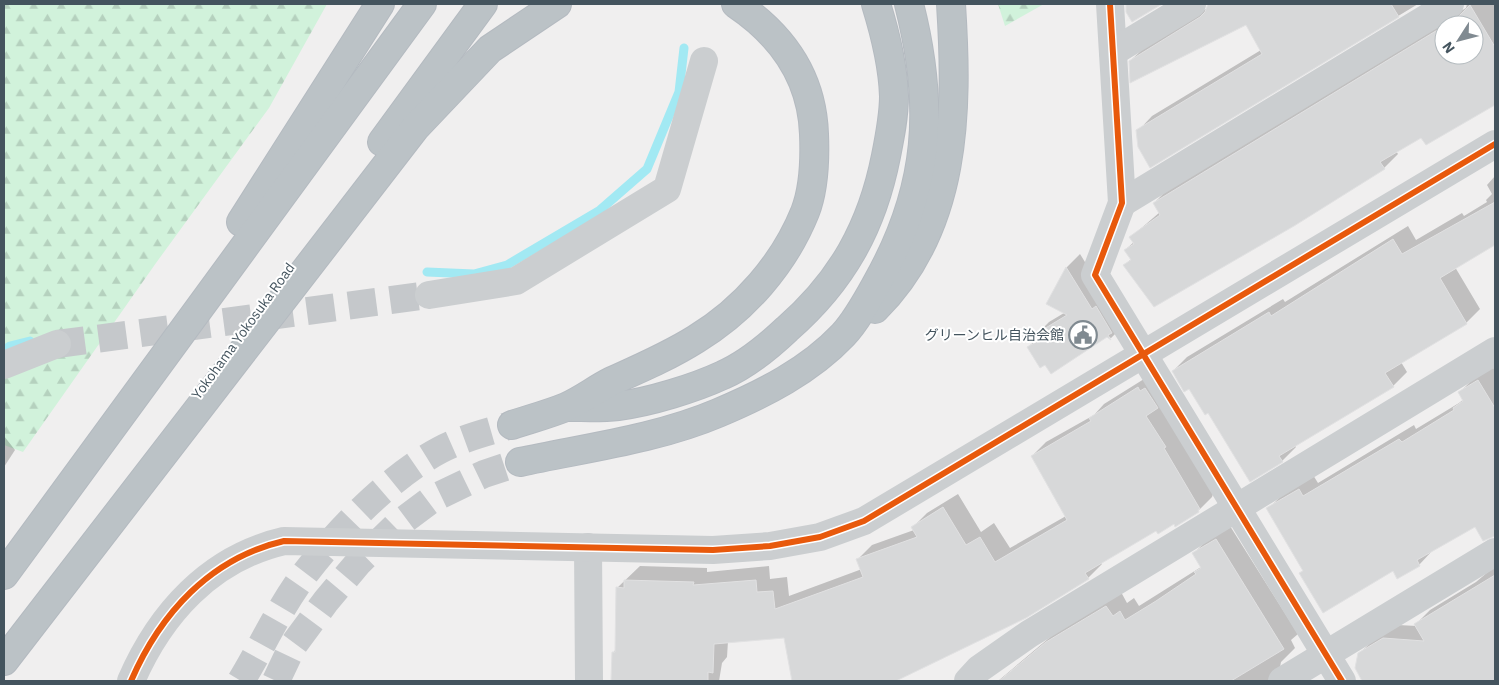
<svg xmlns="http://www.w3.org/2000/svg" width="1499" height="685" viewBox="0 0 1499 685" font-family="'IBM Plex Sans','Noto Sans JP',sans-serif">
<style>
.forest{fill:url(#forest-firs)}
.shadow{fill:#0003;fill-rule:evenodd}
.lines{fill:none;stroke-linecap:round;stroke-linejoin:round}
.stream{stroke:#a2e9f3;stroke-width:9}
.building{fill:#d7d8d9;stroke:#e1e1e2}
.minor-tunnel{stroke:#c5c8cb;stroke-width:28;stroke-dasharray:28 14;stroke-linecap:butt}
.highway-tunnel{stroke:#c5c8cb;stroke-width:28;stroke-dasharray:28 14;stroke-linecap:butt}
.highway-casing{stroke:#b4bac0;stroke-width:30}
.minor{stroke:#cbced0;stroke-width:28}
.highway{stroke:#bbc2c6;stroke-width:28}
.cycleway-casing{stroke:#fff;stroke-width:9}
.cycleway{stroke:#e8590c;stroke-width:6}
.labels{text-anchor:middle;stroke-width:4;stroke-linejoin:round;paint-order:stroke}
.street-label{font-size:14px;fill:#44545e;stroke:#fff}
.poi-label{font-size:14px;fill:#44545e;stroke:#fff;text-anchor:end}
</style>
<defs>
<pattern id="forest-firs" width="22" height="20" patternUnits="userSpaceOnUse" patternTransform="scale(1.25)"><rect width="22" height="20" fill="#d1f2db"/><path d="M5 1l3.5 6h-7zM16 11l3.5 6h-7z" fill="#b5d1be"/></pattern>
</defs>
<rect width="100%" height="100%" fill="#f0efef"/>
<g class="forest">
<polygon points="4,4 327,4 269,108 156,263 23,452 4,445"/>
<polygon points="998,4 1044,4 1005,26"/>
</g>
<g class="shadow">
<polygon points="1214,4 1418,4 1151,166 1138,131 1152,116 1261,50 1246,24 1130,61 1145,47"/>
<path d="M1467 4H1495V107L1493 104 1422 136 1396 151 1398 154 1384 168 1125 265 1131 259 1125 250 1134 242 1131 237 1160 212 1154 203 1168 189 1466 8ZM1444 25H1474V55H1444Z"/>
<polygon points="1495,176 1495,244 1455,267 1480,309 1466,323 1401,362 1407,372 1393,386 1295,445 1296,447 1282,461 1209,411 1190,387 1173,371 1187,357 1283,299 1285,302 1408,226 1416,240 1462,213 1464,216 1487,202 1486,200 1492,194 1487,185"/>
<polygon points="1080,254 1124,325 1111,338 1107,336 1045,363 1028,347 1038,338 1036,335 1049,322 1064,313 1048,304 1067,267"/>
<polygon points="1493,367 1495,371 1495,514 1433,550 1419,565 1393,570 1300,573 1304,570 1268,509 1282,495 1313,475 1318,483 1414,425 1416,429 1459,403 1464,399 1460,392 1474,378"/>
<polygon points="1152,374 1213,494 1212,497 1198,511 1157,529 1101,562 1102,564 1088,578 1025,617 894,681 793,681 785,637 728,641 727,657 722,663 719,681 612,681 613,653 616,649 617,588 640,566 707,568 707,572 769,566 770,579 787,577 789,596 862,569 858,559 872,545 914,530 913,527 927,513 958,494 981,532 994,523 1010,548 1066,516 1032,456 1046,442 1094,415 1104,404"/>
<polygon points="4,436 15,450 4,467"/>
<polygon points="1230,526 1298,634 1291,640 1295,648 1281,662 1280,667 1291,681 998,681 1061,628 1121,592 1127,603 1134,598 1139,606 1201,567 1194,553 1208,539"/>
<polygon points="1495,566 1495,681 1364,681 1356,668 1359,654 1373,640 1398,625 1417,626 1416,624 1430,610 1476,582"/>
</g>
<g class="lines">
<g class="stream">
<polyline points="427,272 474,274 507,265 600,210 647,169 679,92 684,48"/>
<polyline points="4,350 10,346 30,341"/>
</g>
</g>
<g class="building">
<polygon points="1126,4 1162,4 1132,22 1126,12"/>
<polygon points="1208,4 1391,4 1399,17 1150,168 1138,147 1136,130 1262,54 1246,25 1130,83 1129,61 1200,17 1205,12"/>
<polygon points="1470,5 1495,47 1495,105 1426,145 1421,138 1380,162 1385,169 1294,226 1154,307 1123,265 1131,260 1124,250 1134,244 1129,237 1160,215 1153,203 1444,26 1444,55 1474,55 1474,25 1446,25 1458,17"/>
<polygon points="1495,202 1495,245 1440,278 1467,324 1385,373 1394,387 1279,456 1283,462 1250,482 1208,413 1205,415 1189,389 1184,392 1172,371 1269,312 1271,316 1393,239 1402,254"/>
<polygon points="1066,267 1092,309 1096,306 1112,333 1108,335 1111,340 1107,337 1051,374 1045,365 1040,368 1027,347 1038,341 1034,335 1067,315 1046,304"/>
<polygon points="1478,380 1495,408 1495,536 1483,541 1475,527 1417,560 1420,566 1397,579 1393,571 1323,613 1299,573 1303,571 1266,508 1299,489 1303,496 1399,439 1402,442 1454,410 1453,408 1463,401 1458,392"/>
<polygon points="1138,387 1140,391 1145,388 1158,408 1146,416 1166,447 1164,448 1200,509 1198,510 1199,512 1175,527 1174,524 1158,534 1156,531 1085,573 1089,579 1026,618 896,681 792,681 784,638 714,644 713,673 708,672 708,681 611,681 612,652 615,652 616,587 624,588 624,580 694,582 693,585 756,580 757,592 773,591 775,609 863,577 856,559 917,537 911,527 943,507 966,545 980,537 995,562 1067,520 1031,456 1091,421 1089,418"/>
<polygon points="1216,539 1284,649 1231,681 999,681 1046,642 1106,606 1113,616 1120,611 1125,620 1156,601 1196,574 1194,572 1201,568 1192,553"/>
<polygon points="1495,575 1495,681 1362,681 1355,668 1358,653 1383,638 1424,641 1414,624"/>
</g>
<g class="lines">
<polyline class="minor-tunnel" points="57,344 429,295"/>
<g class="highway-tunnel">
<path d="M241 681C261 648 278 611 301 579 335 533 389 477 440 450 463 438 487 432 512 425"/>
<polyline points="276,681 292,647 326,601 358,563 396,526 432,499 484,474 520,462"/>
</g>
<defs>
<g id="highway">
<polyline points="382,142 483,4"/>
<polyline points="241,222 380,4"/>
<path d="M875 309C957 227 958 112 951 4"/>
<path d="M569 407C585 407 602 408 618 406 650 402 695 388 723 375 746 365 769 346 787 329 842 281 872 227 886 156 890 136 894 116 894 96 893 65 885 33 876 4"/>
<path d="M512 425C530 419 549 414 566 407 582 400 596 389 612 381 641 368 669 356 696 339 744 310 784 264 805 212 814 189 815 158 814 134 812 77 782 35 736 4"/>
<path d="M520 462C585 448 657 439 718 413 763 394 809 371 843 335 857 320 868 299 878 281 930 188 935 106 909 4"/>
<polyline points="4,575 422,4"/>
<polyline points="4,661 415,128 490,49 557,4"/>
</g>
</defs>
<use href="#highway" class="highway-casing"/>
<g class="minor">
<polyline points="1110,4 1122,203 1095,275 1342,681"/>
<polyline points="1113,52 1192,4"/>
<polyline points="1122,203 1450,4"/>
<polyline points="429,295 516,281 667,189 704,61"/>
<polyline points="4,365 57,344"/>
<polyline points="588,547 589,681"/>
<path d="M131 681C160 614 210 558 284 541L713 550 770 546 820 537 864 521 1495 144"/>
<polyline points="968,681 979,669 1029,634 1495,351"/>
<polyline points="1282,681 1495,552"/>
</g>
<use href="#highway" class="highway"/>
<defs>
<g id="cycleway">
<polyline points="1110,4 1122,203 1095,275 1342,681"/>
<path d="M131 681C160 614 210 558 284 541L713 550 770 546 820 537 864 521 1495 144"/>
</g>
</defs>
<use href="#cycleway" class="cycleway-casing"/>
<use href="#cycleway" class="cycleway"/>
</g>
<defs>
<symbol id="civic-ring" viewBox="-11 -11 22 22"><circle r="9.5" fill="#fff" stroke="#808a91" stroke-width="1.5"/><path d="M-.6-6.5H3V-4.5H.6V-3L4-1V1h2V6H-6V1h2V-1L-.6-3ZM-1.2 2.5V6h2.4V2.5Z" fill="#808a91"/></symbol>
</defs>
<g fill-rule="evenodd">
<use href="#civic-ring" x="1067" y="319" width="32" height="32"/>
</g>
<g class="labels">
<g class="street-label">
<text transform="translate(243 331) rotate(-54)" y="5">Yokohama Yokosuka Road</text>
</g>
<g class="poi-label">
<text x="1064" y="340">グリーンヒル自治会館</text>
</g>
</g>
<rect width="1499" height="685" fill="none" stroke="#44545e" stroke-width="10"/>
<g transform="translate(1459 40) rotate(234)"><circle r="24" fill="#ffffff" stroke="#b4bbbf"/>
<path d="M0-4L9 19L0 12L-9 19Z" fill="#808a91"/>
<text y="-8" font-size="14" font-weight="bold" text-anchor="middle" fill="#44545e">N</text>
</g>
</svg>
